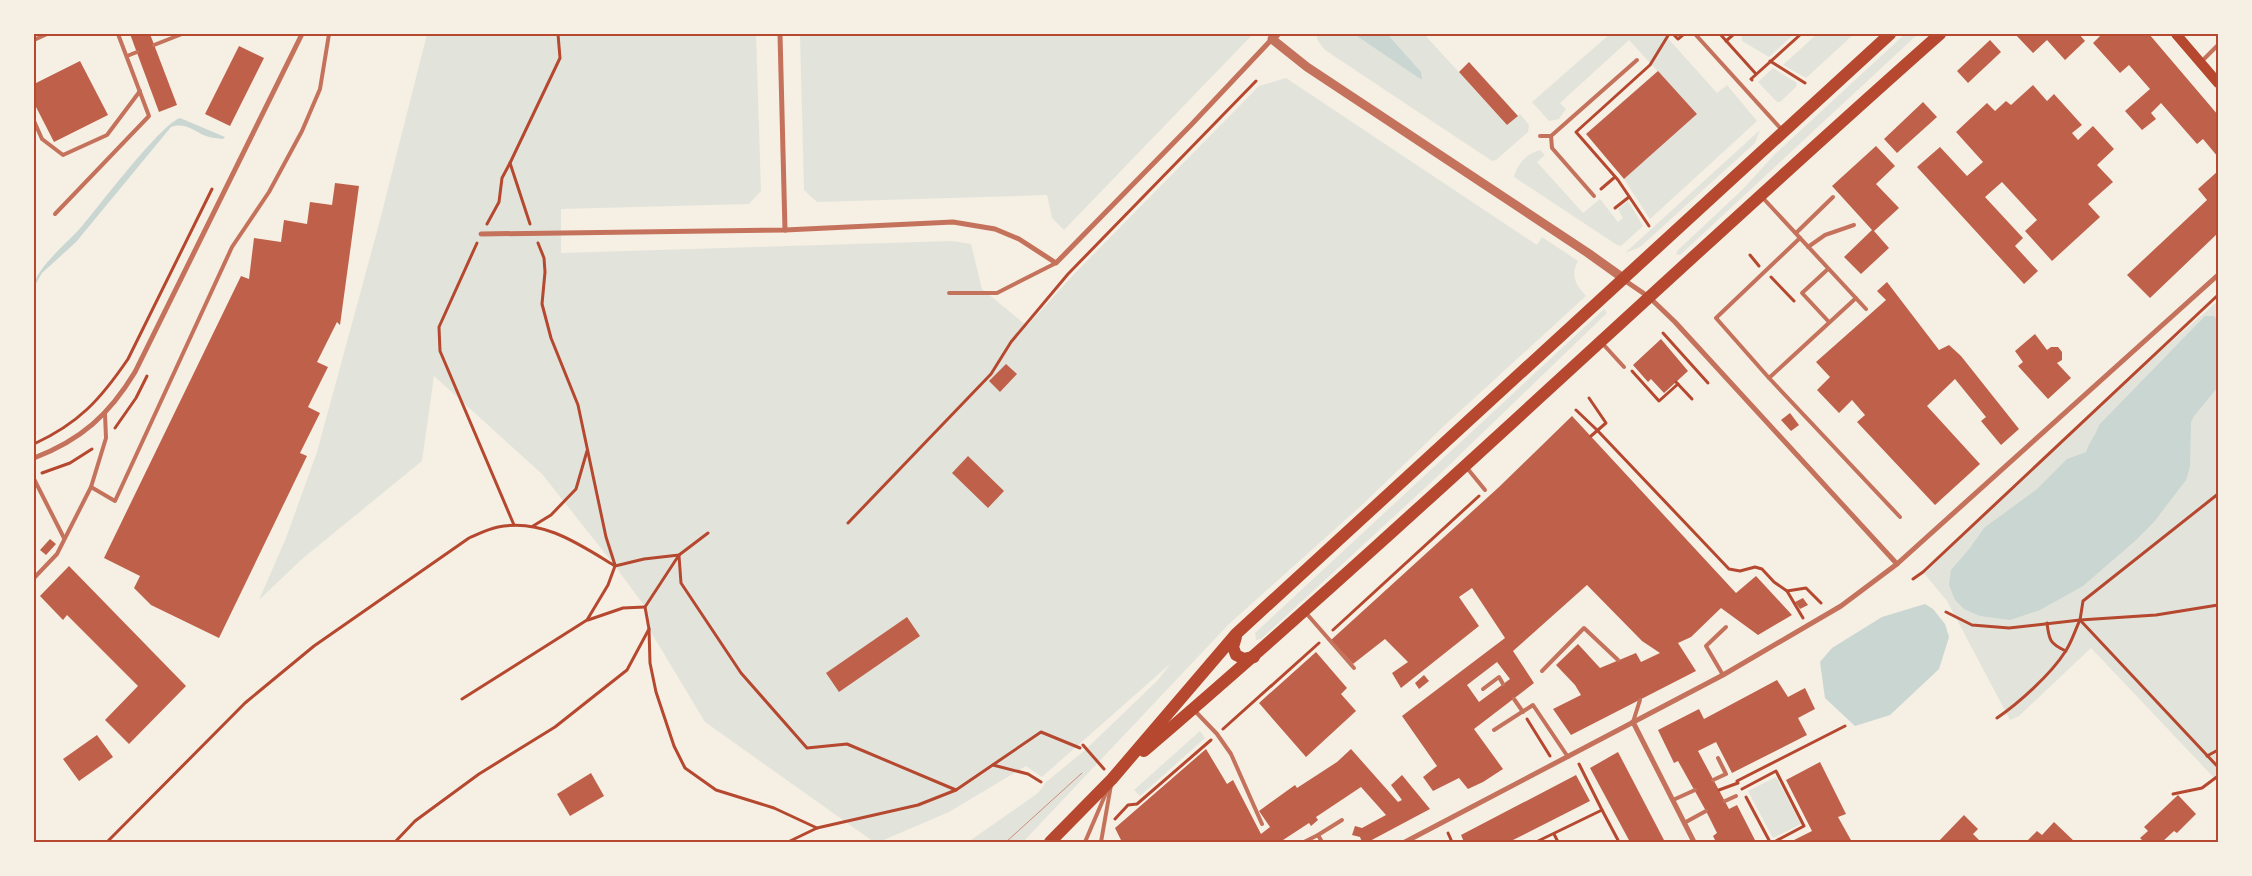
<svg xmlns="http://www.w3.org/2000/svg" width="2252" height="876" viewBox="0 0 2252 876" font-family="'Asap Condensed',sans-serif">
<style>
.green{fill:#e2e4dc}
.water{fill:#c9d6d2}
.building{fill:#bf614a;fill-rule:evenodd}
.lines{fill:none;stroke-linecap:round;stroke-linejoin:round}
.path{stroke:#b5482f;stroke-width:3}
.service{stroke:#c5725c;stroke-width:4}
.minor{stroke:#c5725c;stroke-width:5}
.tertiary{stroke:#c5725c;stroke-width:9}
.secondary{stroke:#b5482f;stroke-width:10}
.primary{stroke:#b5482f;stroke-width:12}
.tram{stroke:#cf8b77;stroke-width:1}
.neatline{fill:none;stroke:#b5482f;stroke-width:2}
</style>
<rect width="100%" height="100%" fill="#f6efe4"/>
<g class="green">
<path d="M427 34H756L761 191 749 204 561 209V253L952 241 971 244 982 289 1027 326 1075 273 1259 86 1286 78 1537 245 1542 237 1578 261C1570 275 1576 285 1586 296L1446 424 1363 504 1229 624 1023 842H968L1038 793 1046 782 1084 751 1158 680 1170 664 1042 777 1026 766 949 812 879 842H874L705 722 649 629 645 607 615 566 542 474 434 376 422 461 302 559 259 600 286 538 317 452 379 224Z"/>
<polygon points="800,34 1253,34 1064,230 1052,218 1047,195 817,202 804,190"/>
<polygon points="1316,34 1424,34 1507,125 1520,114 1529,125 1528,132 1496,160 1492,161 1325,50 1318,41"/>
<polygon points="1610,34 1664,34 1717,93 1727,85 1757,121 1650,219 1624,179 1697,114 1629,40 1560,103 1566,109 1559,119 1549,121 1532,102"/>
<polygon points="1742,34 1794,34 1769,57 1742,41"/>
<polygon points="1817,34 1854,34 1806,78 1783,65"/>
<polygon points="1905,34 1918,34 1680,255 1676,254 1678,250 1742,190 1775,154"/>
<polygon points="1773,68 1797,83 1796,87 1780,102 1777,102 1758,82"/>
<polygon points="1760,130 1755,143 1640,247 1625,253"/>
<path d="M1540 150 1545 155 1537 162 1583 213 1600 199 1618 222 1623 218 1618 209 1628 201 1643 226 1621 246 1617 245 1514 177C1517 164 1527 153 1540 150Z"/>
<polygon points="2218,301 2218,782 2091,648 2019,716 2010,720 1947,601 1923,572 2134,374"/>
<polygon points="1604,309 1607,313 1440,474 1261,639 1256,640 1255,633"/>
<polygon points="1200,731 1205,738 1140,796 1134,790"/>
<polygon points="1776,777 1801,824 1773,838 1748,791"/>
</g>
<g class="water">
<polygon points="1354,34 1387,34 1421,72 1422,80"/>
<path d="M180 118 225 137 223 139C218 138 211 138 206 136 194 131 185 122 171 127L76 242 42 273 34 287C34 269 71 240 83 225 100 205 160 125 180 118Z"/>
<path d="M2205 316H2214L2218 320V387L2194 416 2191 422 2190 467 2186 480 2154 522 2135 541 2083 586 2040 610 2010 620 1980 616 1964 609 1955 600 1949 585 1951 570 1970 548 1984 528 2037 489 2067 459 2086 452C2089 442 2096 435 2099 425Z"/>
<polygon points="1925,604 1933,609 1945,624 1949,637 1939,669 1890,715 1855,726 1825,698 1820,662 1832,648 1882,617"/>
</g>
<g class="building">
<polygon points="130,34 150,34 177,105 159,112"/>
<polygon points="2015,34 2079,34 2085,41 2065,60 2047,40 2033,53"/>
<polygon points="2102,34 2149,34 2218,115 2218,157 2203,139 2197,144 2161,103 2151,113 2156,119 2142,130 2125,111 2150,89 2129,65 2120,73 2093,43"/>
<polygon points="1990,40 2001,52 1968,83 1957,71"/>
<polygon points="239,46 264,58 230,126 205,114"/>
<polygon points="80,61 108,115 54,142 34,103 34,84"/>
<polygon points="1469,62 1518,116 1507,125 1459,72"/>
<polygon points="1658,71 1697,114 1624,179 1586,134"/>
<polygon points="2033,85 2047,101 2054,94 2082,125 2072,133 2078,140 2093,126 2114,149 2097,165 2113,182 2088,204 2100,217 2052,261 2025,231 2037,220 2002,182 1985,197 2023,238 2015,246 2038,271 2024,284 1917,167 1940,147 1967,176 1983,162 1956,132 1987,103 1995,111 2006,101 2011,105"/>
<polygon points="1923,102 1937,117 1897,153 1884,139"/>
<polygon points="1876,146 1895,166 1876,184 1899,208 1874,231 1889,248 1861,274 1844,257 1872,230 1832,186"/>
<polygon points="2218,171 2218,233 2150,298 2127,275 2207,200 2198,189"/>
<polygon points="335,183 359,186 340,325 337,322 317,362 328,367 308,407 320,413 300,453 307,456 219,638 151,605 134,588 140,576 104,558 241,276 249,279 254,238 281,242 284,220 307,224 310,202 332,205"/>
<polygon points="1887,282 1939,350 1949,345 1961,356 2019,429 2001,445 1981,421 1986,417 1955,379 1927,406 1980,464 1935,505 1857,422 1865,415 1852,400 1839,413 1817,390 1830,377 1816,362 1886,300 1877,291"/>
<polygon points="2035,334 2047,350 2051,347 2058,347 2062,352 2062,360 2057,363 2071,378 2048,399 2018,366 2023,362 2015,351"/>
<polygon points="1661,339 1688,371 1664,393 1651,379 1648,382 1633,365"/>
<polygon points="1006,364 1017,374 1000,392 989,381"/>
<polygon points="1790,413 1799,425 1791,431 1781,420"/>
<path d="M1572 416 1736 593 1756 576 1792 615 1758 635 1721 608 1691 637 1678 643 1696 671 1571 735 1553 709 1581 695 1575 685 1556 665 1578 644 1600 668 1636 653 1641 662 1660 653 1642 641 1587 585 1513 651 1534 683 1474 729 1503 769 1483 782 1468 789 1459 778 1433 791 1423 777 1437 766 1402 716 1505 638 1472 588 1459 597 1479 626 1401 688 1392 673 1408 662 1385 639 1353 664 1331 640 1499 487ZM1497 662 1510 679 1479 702 1467 685Z"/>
<polygon points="968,456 1004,491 988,508 952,473"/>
<polygon points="50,539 56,544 46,555 40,550"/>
<polygon points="69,566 186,686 129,744 105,720 138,686 67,615 63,620 40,596"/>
<polygon points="1803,598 1808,605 1800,609 1795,602"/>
<polygon points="907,617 920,636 839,692 826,673"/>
<polygon points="1316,652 1347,688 1341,694 1356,711 1306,757 1259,703"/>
<polygon points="1424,675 1429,681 1419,689 1415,683"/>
<polygon points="1777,680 1788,697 1805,688 1815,709 1798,718 1807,735 1732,773 1716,742 1698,751 1729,809 1737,805 1756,842 1716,842 1713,836 1717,833 1706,811 1678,761 1674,763 1658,730 1699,709 1704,719"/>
<polygon points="97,735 113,757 79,781 63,759"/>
<polygon points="1206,749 1227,784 1233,780 1261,834 1270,827 1259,811 1295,785 1297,788 1337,762 1351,749 1398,802 1402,800 1391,785 1402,775 1430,809 1368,842 1362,842 1360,837 1352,835 1355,826 1362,828 1386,815 1361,787 1316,817 1318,820 1311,826 1309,823 1280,842 1122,842 1115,828"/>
<polygon points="1618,752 1665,842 1630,842 1590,768"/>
<polygon points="1820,762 1846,814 1838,817 1852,842 1790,842 1812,831 1786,780"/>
<polygon points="591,773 604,796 570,816 557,794"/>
<polygon points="1576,775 1590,801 1509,842 1464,842 1461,835"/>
<polygon points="2178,795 2196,814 2177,833 2174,831 2162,842 2144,842 2140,838 2148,831 2144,827"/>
<polygon points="1964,815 1978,829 1973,834 1981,842 1938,842"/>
<polygon points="2054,822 2075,842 2026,842 2037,831 2042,835"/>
</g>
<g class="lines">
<g class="path">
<polyline points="1673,34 1678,39 1684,34"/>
<polyline points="1720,34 1756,74"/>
<polyline points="1726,41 1734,34"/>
<polyline points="1770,61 1805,83"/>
<polyline points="1752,80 1751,79 1801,34"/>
<polyline points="1601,189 1615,177"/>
<polyline points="1615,208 1629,197"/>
<polyline points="487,224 499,202 502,178 510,163"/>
<polyline points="530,224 510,163 560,58 558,34"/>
<polyline points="1649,226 1618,180 1576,132 1650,65 1669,34"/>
<polyline points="477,243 439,327 440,351 514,525"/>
<polyline points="538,243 544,258 545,272 542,304 551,338 578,405 606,537 615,565"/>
<polyline points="1750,255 1759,266"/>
<polyline points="1771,277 1794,301"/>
<polyline points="1663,333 1708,383"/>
<polyline points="1632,371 1659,401 1678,384"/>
<polyline points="1676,382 1692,399"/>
<polyline points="1589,398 1606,423 1591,436"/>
<polyline points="1576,410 1597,430 1729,569 1740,571 1755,567 1762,569 1774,582 1787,591 1806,588 1821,603"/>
<polyline points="115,428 136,398 147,376"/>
<path d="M34 444C79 423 100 400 128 359L212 189"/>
<polyline points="42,473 70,463 92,449"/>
<polyline points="2218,494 2083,601 2080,620 2218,767"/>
<polyline points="848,523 991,374 1011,342 1068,274 1256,81"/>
<polyline points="533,526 551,515 576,489 587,451"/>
<polyline points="679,556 681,583 741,673 807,748 847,744 956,790"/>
<polyline points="1913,579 1923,572 2218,295"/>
<polyline points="1787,591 1803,618"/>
<polyline points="1946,612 1972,625 2009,628 2080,620 2156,615 2218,605"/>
<polyline points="588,620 623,608 645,607"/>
<path d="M2047 623C2049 640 2050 644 2066 651"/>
<polyline points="649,629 650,663 656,692 674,746 685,768 716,790 774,808 817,828"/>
<polyline points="1333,630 1479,496"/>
<polyline points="462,699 587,620 608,585 615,566 644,559 679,555 708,533"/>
<path d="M1997 718C2019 703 2051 674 2065 652 2072 642 2075 630 2080 620"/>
<polyline points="1527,719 1550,756"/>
<polyline points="1223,729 1319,643"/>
<polyline points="1083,745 1104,769"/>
<polyline points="2207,756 2218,750"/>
<polyline points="1579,764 1602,810"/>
<polyline points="993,765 1028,774 1041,782"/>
<polyline points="1737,781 1845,726"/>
<polyline points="1742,789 1776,771 1804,826 1774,842"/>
<polyline points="1719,790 1738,783"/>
<polyline points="2173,794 2202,788 2218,776"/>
<polyline points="1746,797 1770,842"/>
<polyline points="1115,819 1128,805 1137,804 1211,740"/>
<polyline points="1448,833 1452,842"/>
<polyline points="1554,834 1558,842"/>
<path d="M107 842 245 703 314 646 469 538C478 534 488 529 498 527 542 518 579 544 615 566"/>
<polyline points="395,842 415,821 479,774 555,727 627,670 649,629 645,607 679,555"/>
<polyline points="788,842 817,828 918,805 956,790 1041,732 1080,748"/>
<polyline points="1536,842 1602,810 1619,842"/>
</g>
<g class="service">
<polyline points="1695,34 1782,130"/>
<polyline points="34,40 47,34"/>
<polyline points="154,45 182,34"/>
<polyline points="127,56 137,52"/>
<polyline points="2202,61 2218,45"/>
<polyline points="34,121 42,139 63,155 107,135 140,91"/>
<polyline points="1540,136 1551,136"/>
<polyline points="1594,196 1552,148 1551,136 1637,60"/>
<polyline points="1762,197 1866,309"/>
<polyline points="55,214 149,116 118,34"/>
<polyline points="1796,233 1833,197"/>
<polyline points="1800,238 1716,318 1769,378 1856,298"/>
<polyline points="1808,247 1825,235 1854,225"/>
<polyline points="1828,269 1802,293 1829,322"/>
<polyline points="949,293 997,293 1056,263"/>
<polyline points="1602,343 1624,367"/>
<polyline points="1769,378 1900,517"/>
<polyline points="1467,468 1485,490"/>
<polyline points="34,479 64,538"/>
<polyline points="91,487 115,501 232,247 269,192 302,131 320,89 329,34"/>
<polyline points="34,578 57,554 91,487 106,438 105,414"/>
<polyline points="1306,613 1354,668"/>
<polyline points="1542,671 1584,628 1618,660"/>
<polyline points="1723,675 1706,646 1726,627"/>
<polyline points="1483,689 1499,677 1503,684"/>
<polyline points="1514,699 1523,712"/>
<polyline points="1195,711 1217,734 1231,754 1262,824"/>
<polyline points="1633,722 1640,700"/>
<polyline points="1494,730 1533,705 1568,757"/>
<polyline points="1713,780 1726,774 1718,758"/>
<polyline points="1673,800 1695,790"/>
<polyline points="1725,801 1736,796"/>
<polyline points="1684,823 1706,811"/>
<polyline points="1318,835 1342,820"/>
<polyline points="1085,842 1106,793"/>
<polyline points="1101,842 1111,785"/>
<polyline points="1304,842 1318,835 1322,842"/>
</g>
<g class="minor">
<polyline points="780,34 785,230"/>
<polyline points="481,234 785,230 953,222 995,229 1019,239 1056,263 1191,125 1272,39"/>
<polyline points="1624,280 1649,297 1675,322 1897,564"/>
<path d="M34 458C81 440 109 415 135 372L302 34"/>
<polyline points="1633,722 1694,842"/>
<polyline points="1405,842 1723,675 1841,606 1897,564 2218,275"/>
</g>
<polyline class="tertiary" points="1276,34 1272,39 1307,67 1588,253 1623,278"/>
<polyline class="secondary" points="2176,34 2218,83"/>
<g class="primary">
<polyline points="1236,637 1233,647 1236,655 1244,659 1254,657"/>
<path d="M1144 751C1415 519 1672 271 1940 34"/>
<polyline points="1050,842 1112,779 1236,634 1890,34"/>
</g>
<polyline class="tram" points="1006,842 1082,773"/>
</g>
<rect width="2252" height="876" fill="none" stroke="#f6efe4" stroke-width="70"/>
<rect x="35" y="35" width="2182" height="806" class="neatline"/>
</svg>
